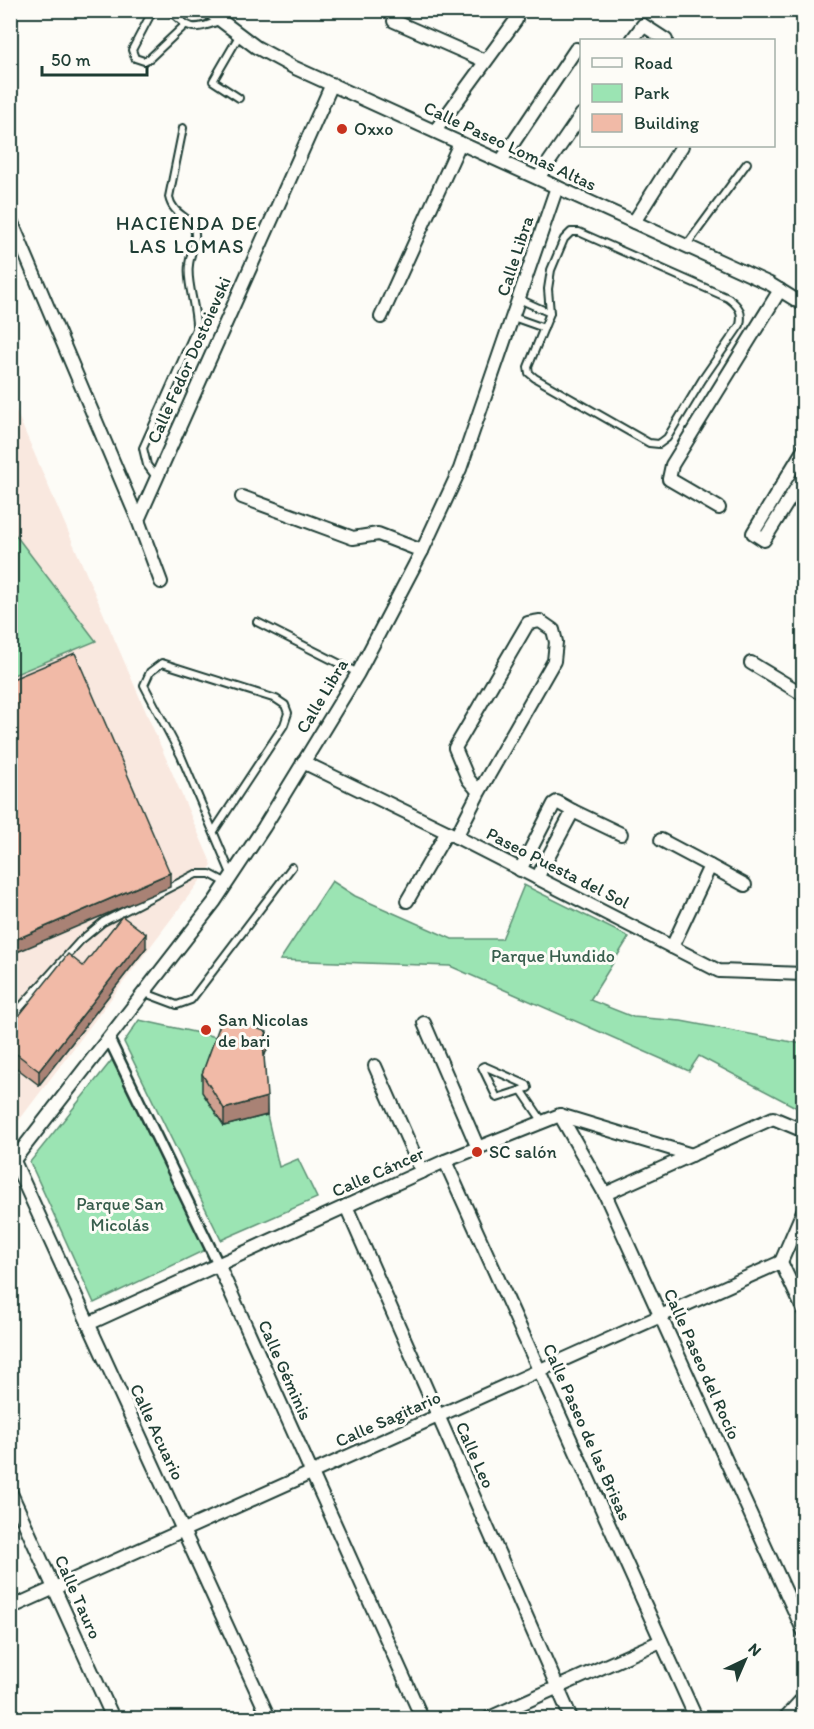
<svg xmlns="http://www.w3.org/2000/svg" width="814" height="1729" viewBox="0 0 814 1729" font-family="Itim,sans-serif">
<style>
.built{fill:#f9e8df}
.green{fill:#9be4b3;stroke:#5d9074;stroke-width:1.5}
.lines{fill:none;stroke-linecap:round;stroke-linejoin:round}
.service-casing{stroke:#1f3d34;stroke-width:10}
.pedestrian-casing{stroke:#1f3d34;stroke-width:14}
.minor-casing{stroke:#1f3d34;stroke-width:16}
.service{stroke:#fdfcf7;stroke-width:6}
.pedestrian{stroke:#fdfcf7;stroke-width:9}
.minor{stroke:#fdfcf7;stroke-width:12}
.wall{fill:#cfa090;stroke:#1f3d34;stroke-width:1.5}
.shaded-wall{fill:#a98275;stroke:#1f3d34;stroke-width:1.5}
.building{fill:#f1baa7;stroke:#1f3d34;stroke-width:1.5}
.poi-dot{fill:#c8321e;stroke:#fdfcf7;stroke-width:2}
.labels{text-anchor:middle;stroke-width:6;stroke-linejoin:round;paint-order:stroke}
.poi-label{font-size:18px;fill:#1f3d34;stroke:#fdfcf7;text-anchor:start}
.street-label{font-size:18px;fill:#1f3d34;stroke:#fdfcf7}
.park-label{font-size:18px;fill:#385e4d;stroke:#fdfcf7}
.neighbourhood-label{font-size:20px;letter-spacing:1.5px;fill:#1f3d34;stroke:#fdfcf7}
</style>
<rect width="100%" height="100%" fill="#fdfcf7"/>
<filter id="ink" filterUnits="userSpaceOnUse"><feTurbulence type="fractalNoise" baseFrequency=".0167" numOctaves="2"/><feDisplacementMap in="SourceGraphic" scale="12" xChannelSelector="R" yChannelSelector="G"/><feConvolveMatrix kernelMatrix="1 2 1 2 8 2 1 2 1" color-interpolation-filters="sRGB"/></filter>
<g filter="url(#ink)">
<polygon class="built" points="10,397 212,865 11,1131 10,1131"/>
<g class="green">
<polygon points="11,529 96,641 11,676 10,676"/>
<polygon points="332,881 355,896 452,939 502,939 524,885 629,937 590,1000 633,1017 681,1021 803,1044 803,1111 699,1056 689,1071 450,966 280,960"/>
<polygon points="139,1020 221,1038 267,1115 279,1167 298,1159 317,1198 221,1240 124,1042"/>
<polygon points="112,1060 205,1250 94,1303 30,1162"/>
</g>
<g class="lines">
<defs>
<g id="service">
<polyline points="153,10 132,50 135,58 144,61 150,58 185,25"/>
<path d="M169 10C191 30 191 31 219 21"/>
<polyline points="239,36 213,81 239,98"/>
<path d="M571 232H579L728 298C739 306 743 312 740 325L702 380 667 438 659 444 649 443 535 378 529 373 528 367 550 313 548 289 551 270 564 239Z"/>
<polyline points="686,246 747,163"/>
<polyline points="519,299 550,313"/>
<polyline points="513,317 544,328"/>
<path d="M156 477 147 465 143 448 196 329C197 308 186 283 189 265 190 253 198 239 194 228 189 215 173 216 169 197L183 128"/>
<polyline points="257,622 358,673"/>
<polyline points="214,831 284,725 288,713 285,705 276,699 162,663 150,672 144,685 181,756 232,876"/>
<polyline points="145,993 177,1005 191,1000 292,867"/>
<polyline points="10,1019 80,941 103,922 196,874 210,874 227,883"/>
<polygon points="484,1066 527,1085 528,1088 497,1098 482,1067"/>
<polyline points="522,1091 543,1122"/>
</g>
<polyline id="pedestrian" points="109,1039 218,1264"/>
<g id="minor">
<polyline points="207,10 256,47 293,67 770,284 804,305"/>
<polyline points="394,21 485,61"/>
<polyline points="632,40 643,25 666,40"/>
<polyline points="435,131 516,20"/>
<polyline points="501,161 576,49"/>
<polyline points="538,178 582,114"/>
<polyline points="10,218 138,520 161,582"/>
<polyline points="634,222 682,146"/>
<polyline points="381,317 460,143"/>
<polyline points="804,449 753,533 764,540 804,476"/>
<polyline points="242,497 353,538 378,534 422,551"/>
<polyline points="719,508 669,479 672,465 780,290"/>
<polyline points="138,520 332,84"/>
<polyline points="751,663 804,695"/>
<polyline points="303,762 447,832 719,971 804,974"/>
<polyline points="456,837 479,792 554,661 556,642 553,630 540,621 528,623 455,748 468,779 479,792"/>
<polyline points="661,840 710,866"/>
<polyline points="520,870 554,804 557,802 573,811"/>
<polyline points="537,878 573,811 621,834"/>
<polyline points="407,901 447,832"/>
<polyline points="672,947 710,866 745,885"/>
<polyline points="424,1023 478,1148"/>
<polyline points="375,1066 422,1172"/>
<polyline points="560,1115 605,1194 804,1632"/>
<polyline points="14,1161 269,1718"/>
<polyline points="445,1161 696,1718"/>
<polyline points="10,1165 215,901 264,827 358,673 422,551 460,469 557,187"/>
<polyline points="605,1194 773,1118 804,1131"/>
<polyline points="346,1206 571,1718"/>
<polyline points="804,1209 781,1262 804,1311"/>
<polyline points="218,1264 422,1718"/>
<polyline points="88,1324 445,1161 560,1115 692,1155"/>
<polyline points="10,1491 113,1718"/>
<polyline points="10,1608 781,1262"/>
<polyline points="489,1718 661,1641"/>
<polyline points="785,1718 804,1697"/>
</g>
</defs>
<use href="#service" class="service-casing"/>
<use href="#pedestrian" class="pedestrian-casing"/>
<use href="#minor" class="minor-casing"/>
<use href="#service" class="service"/>
<use href="#pedestrian" class="pedestrian"/>
<use href="#minor" class="minor"/>
</g>
<g class="wall">
<polygon points="146,948 39,1085 10,1063 10,1027 83,966"/>
<polygon points="267,1049 264,1057 267,1115 224,1126 202,1092 202,1074"/>
</g>
<g class="shaded-wall">
<polygon points="170,873 170,887 10,955 10,942"/>
<polygon points="146,934 146,948 39,1085 39,1071"/>
<polygon points="267,1032 267,1049 263,1060 263,1042"/>
<polygon points="267,1097 267,1115 224,1126 224,1109"/>
</g>
<g class="building">
<polygon points="75,653 170,873 10,942 10,680"/>
<polygon points="122,916 146,934 39,1071 10,1049 10,1027 68,954 83,966"/>
<polygon points="223,1016 267,1032 263,1042 267,1097 224,1109 202,1074"/>
</g>
</g>
<g class="poi-dot">
<circle cx="342" cy="129" r="6"/>
<circle cx="206" cy="1030" r="6"/>
<circle cx="477" cy="1152" r="6"/>
</g>
<g class="labels">
<g class="poi-label">
<text x="354" y="135">Oxxo</text>
<text x="218" y="1026">San Nicolas<tspan x="218" dy="21">de bari</tspan></text>
<text x="489" y="1158">SC salón</text>
</g>
<g class="street-label">
<text transform="translate(510 146) rotate(25)" y="6">Calle Paseo Lomas Altas</text>
<text transform="translate(515 256) rotate(-72)" y="6">Calle Libra</text>
<text transform="translate(189 360) rotate(-66)" y="6">Calle Fedor Dostoievski</text>
<text transform="translate(322 696) rotate(-59)" y="6">Calle Libra</text>
<text transform="translate(558 868) rotate(27)" y="6">Paseo Puesta del Sol</text>
<text transform="translate(378 1172) rotate(-24)" y="6">Calle Cáncer</text>
<text transform="translate(702 1364) rotate(66)" y="6">Calle Paseo del Rocío</text>
<text transform="translate(285 1370) rotate(66)" y="6">Calle Géminis</text>
<text transform="translate(388 1419) rotate(-24)" y="6">Calle Sagitario</text>
<text transform="translate(157 1432) rotate(65)" y="6">Calle Acuario</text>
<text transform="translate(587 1432) rotate(66)" y="6">Calle Paseo de las Brisas</text>
<text transform="translate(475 1455) rotate(66)" y="6">Calle Leo</text>
<text transform="translate(78 1597) rotate(66)" y="6">Calle Tauro</text>
</g>
<g class="park-label">
<text x="553" y="962">Parque Hundido</text>
<text x="120" y="1210">Parque San<tspan x="120" dy="21">Micolás</tspan></text>
</g>
<g class="neighbourhood-label">
<text x="187" y="230">HACIENDA DE<tspan x="187" dy="23">LAS LOMAS</tspan></text>
</g>
</g>
<rect width="814" height="1729" fill="none" stroke="#fdfcf7" stroke-width="36"/>
<rect x="18" y="18" width="778" height="1693" fill="none" stroke="#1f3d34" stroke-width="2" filter="url(#ink)"/>
<rect x="580" y="39" width="195" height="108" fill="#fdfcf7" stroke="#a4b0a9" stroke-width="1.5"/>
<rect x="592" y="58" width="30" height="9" fill="#fdfcf7" stroke="#a4b0a9" stroke-width="1.5"/>
<text x="634" y="69" font-size="18" fill="#1f3d34">Road</text>
<rect x="592" y="84" width="30" height="18" fill="#9be4b3" stroke="#a4b0a9" stroke-width="1.5"/>
<text x="634" y="99" font-size="18" fill="#1f3d34">Park</text>
<rect x="592" y="114" width="30" height="18" fill="#f1baa7" stroke="#a4b0a9" stroke-width="1.5"/>
<text x="634" y="129" font-size="18" fill="#1f3d34">Building</text>
<g transform="translate(745 1660) rotate(44)" stroke="#fdfcf7" stroke-width="4.5" paint-order="stroke">
<path d="M0-4.5L10 22L0 15L-10 22Z" fill="#1f3d34"/>
<text y="-9" font-size="16" font-weight="bold" text-anchor="middle" fill="#1f3d34">N</text>
</g>
<path d="M42 66v9h105v-9" fill="none" stroke="#1f3d34" stroke-width="3"/>
<text x="51" y="66" font-size="18" fill="#1f3d34" stroke="#fdfcf7" stroke-width="4.5" paint-order="stroke">50 m</text>
</svg>
